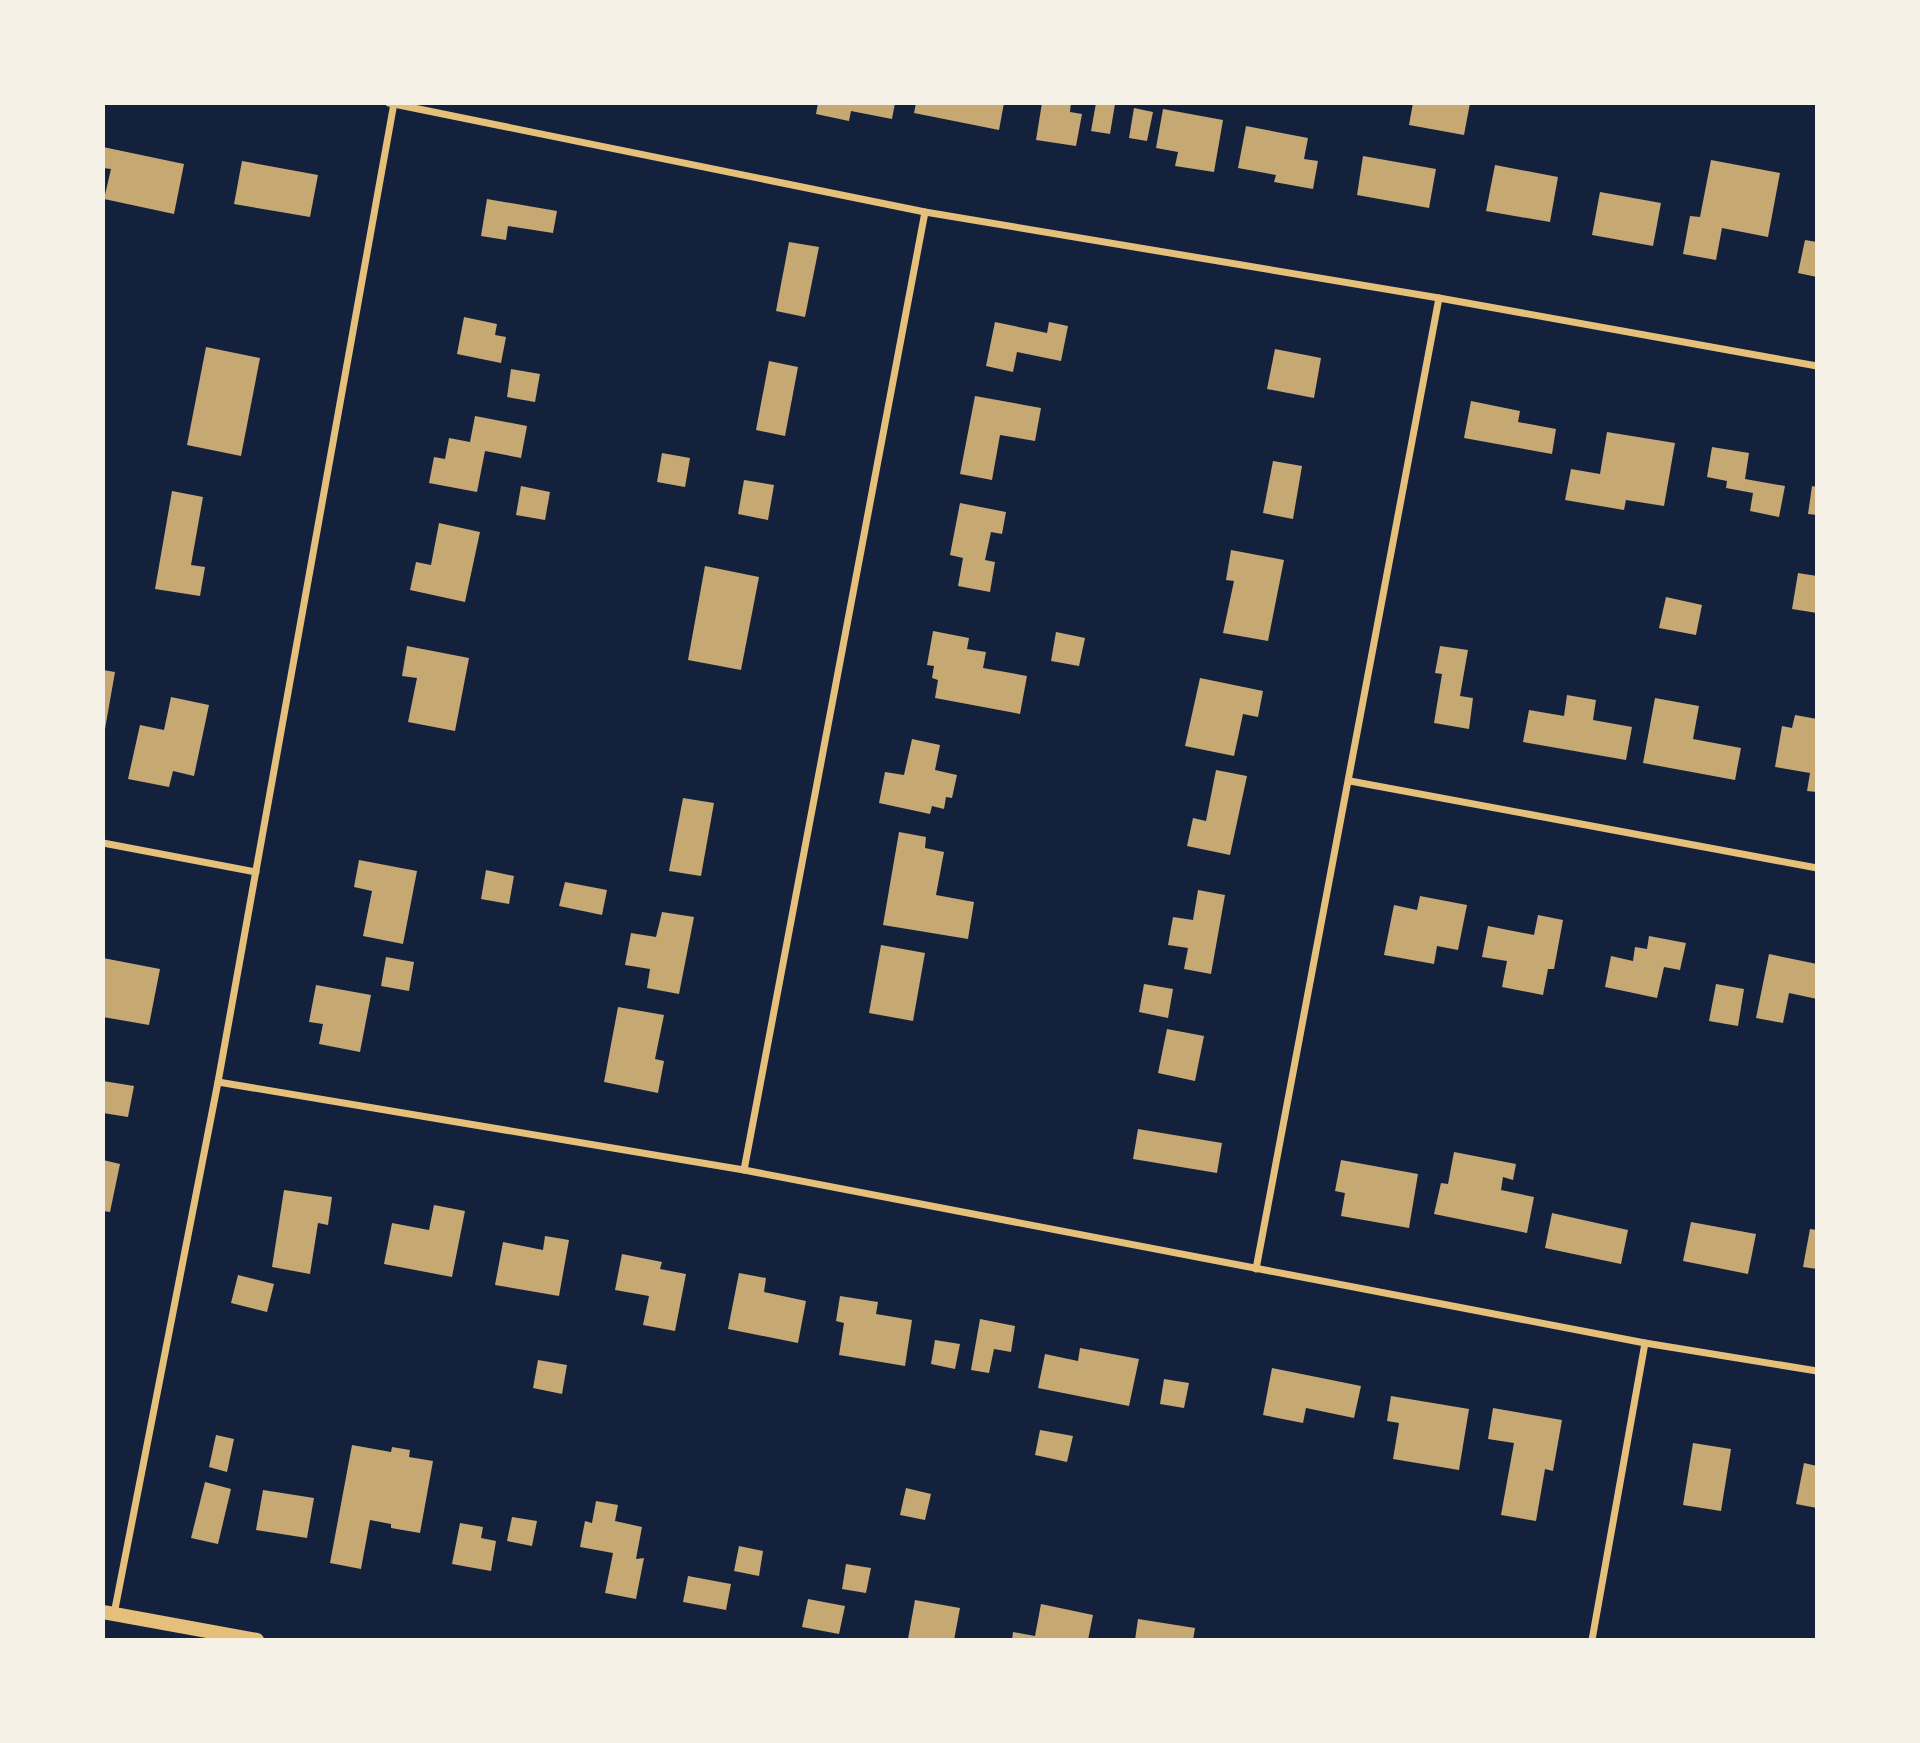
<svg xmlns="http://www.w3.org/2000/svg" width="1920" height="1743" font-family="'Noto Sans',sans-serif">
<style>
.building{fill:#c6a872}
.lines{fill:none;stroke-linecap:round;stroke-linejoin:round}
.minor{stroke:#e5c07b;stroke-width:7}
.secondary{stroke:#e5c07b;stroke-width:14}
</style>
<rect width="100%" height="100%" fill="#14213d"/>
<!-- building -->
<g class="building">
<polygon points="818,103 895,103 892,119 851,111 849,121 816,114"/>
<polygon points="916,103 1004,103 999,130 914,113"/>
<polygon points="1042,103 1071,103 1070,112 1082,114 1076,146 1036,140"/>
<polygon points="1096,103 1115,104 1110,134 1091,131"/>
<polygon points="1413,103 1470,103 1464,135 1409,125"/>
<polygon points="1134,108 1153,112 1147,141 1129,138"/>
<polygon points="1163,109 1223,120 1214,172 1175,166 1178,152 1156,148"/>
<polygon points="1246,126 1308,138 1304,159 1318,161 1313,189 1274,182 1276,175 1238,168"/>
<polygon points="103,147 184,164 174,214 104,199 111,169 103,168"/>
<polygon points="1363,156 1436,169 1429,208 1357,195"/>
<polygon points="1711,160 1780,173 1768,237 1722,228 1716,260 1683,254 1690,216 1700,217"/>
<polygon points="242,161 318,175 310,217 234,204"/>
<polygon points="1495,165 1558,177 1550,222 1486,211"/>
<polygon points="1600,192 1661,203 1653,246 1592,235"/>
<polygon points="487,199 557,211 553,233 508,226 506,240 481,236"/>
<polygon points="1805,240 1817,242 1817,277 1798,273"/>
<polygon points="789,242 819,247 805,317 776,311"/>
<polygon points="464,317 497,324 495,335 506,337 501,363 457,354"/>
<polygon points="995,322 1047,333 1049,322 1068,326 1061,361 1017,352 1013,372 986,366"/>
<polygon points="206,347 260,358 241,456 187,445"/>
<polygon points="1275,349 1321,358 1314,398 1267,389"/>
<polygon points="769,361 798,367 785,436 756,430"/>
<polygon points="511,369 540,374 535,402 507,397"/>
<polygon points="975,396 1041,408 1035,441 1000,435 992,480 960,474"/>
<polygon points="1471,401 1520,411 1518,422 1556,429 1552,454 1464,438"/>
<polygon points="475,416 527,426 521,458 485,451 477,492 429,483 434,457 445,459 449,438 470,442"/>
<polygon points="1607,432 1675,443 1664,506 1626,500 1624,510 1565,500 1571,469 1600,474"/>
<polygon points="1712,447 1749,453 1745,479 1785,486 1779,517 1750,511 1753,493 1726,488 1727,481 1707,477"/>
<polygon points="662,453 690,458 685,487 657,482"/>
<polygon points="1273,461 1302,466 1293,519 1263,513"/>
<polygon points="744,480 774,485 768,520 738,514"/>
<polygon points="521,486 550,492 545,520 516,515"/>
<polygon points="1812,486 1817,487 1817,515 1808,514"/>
<polygon points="172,491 203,497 191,565 205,567 200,596 155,589"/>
<polygon points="960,503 1006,512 1002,534 991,532 985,560 995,562 990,592 958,586 963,558 950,555"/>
<polygon points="439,523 480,532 465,602 410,590 416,562 431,565"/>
<polygon points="1231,550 1284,560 1268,641 1223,633 1234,581 1226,580"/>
<polygon points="705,566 759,577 741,670 688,660"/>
<polygon points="1798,573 1817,576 1817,613 1792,609"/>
<polygon points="1666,597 1702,605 1696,635 1659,628"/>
<polygon points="933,631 969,638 967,649 986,652 983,668 1027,676 1020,714 935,698 938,680 932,678 934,666 927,665"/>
<polygon points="1056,632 1085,638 1079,666 1051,661"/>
<polygon points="407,646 469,658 455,731 408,722 417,678 402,676"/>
<polygon points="1440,646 1468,650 1460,696 1473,698 1469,729 1434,723 1442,674 1435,673"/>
<polygon points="103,670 115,672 105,729 103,729"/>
<polygon points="1200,678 1263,691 1258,717 1243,714 1234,756 1185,746"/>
<polygon points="1567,695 1596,700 1593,720 1632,727 1626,760 1523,742 1529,710 1564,716"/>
<polygon points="171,697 209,705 194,776 173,771 169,787 128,779 140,725 164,730"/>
<polygon points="1655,698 1699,706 1693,739 1741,748 1735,780 1643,763"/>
<polygon points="1795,715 1817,719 1817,792 1807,791 1810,773 1775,767 1782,726 1792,728"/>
<polygon points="912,739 940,745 935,770 957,775 952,798 946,797 944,809 932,806 930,814 879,803 885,772 904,775"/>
<polygon points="1216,770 1247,776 1230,855 1187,846 1193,818 1206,821"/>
<polygon points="683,798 714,803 701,876 669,871"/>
<polygon points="899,832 926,837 925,848 944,852 936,895 974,902 968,939 883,925"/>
<polygon points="359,860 417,871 403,944 363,936 372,891 354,887"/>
<polygon points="486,870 514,876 509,904 481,899"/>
<polygon points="565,882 607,890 602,915 559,906"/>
<polygon points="1198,890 1225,895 1211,974 1184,969 1188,948 1168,945 1173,917 1193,920"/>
<polygon points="1420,896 1467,905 1458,950 1437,946 1434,964 1384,955 1394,905 1417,910"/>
<polygon points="662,912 694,917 679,994 647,988 650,969 625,965 631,933 656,937"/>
<polygon points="1538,915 1563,920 1554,969 1548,969 1543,995 1502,987 1507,961 1482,957 1488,926 1534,935"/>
<polygon points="1649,936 1686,943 1680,970 1664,967 1657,998 1605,987 1611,956 1633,961 1635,947 1647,949"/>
<polygon points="881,945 925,953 913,1021 869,1013"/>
<polygon points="1769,954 1817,964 1817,999 1789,993 1783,1023 1756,1018"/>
<polygon points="386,957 414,962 409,991 381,986"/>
<polygon points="103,958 160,969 149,1025 103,1017"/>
<polygon points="1144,984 1173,989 1168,1018 1139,1012"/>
<polygon points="1716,984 1744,989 1738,1026 1709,1021"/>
<polygon points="316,985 371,995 360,1052 319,1044 323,1024 309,1022"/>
<polygon points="618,1007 664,1015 655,1059 664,1061 658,1093 604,1082"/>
<polygon points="1167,1029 1204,1036 1195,1081 1158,1073"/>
<polygon points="103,1081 134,1086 128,1117 103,1113"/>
<polygon points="1138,1129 1222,1143 1217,1173 1133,1159"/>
<polygon points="1454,1152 1516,1164 1513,1180 1503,1177 1501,1190 1534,1197 1527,1233 1434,1214 1441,1183 1448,1184"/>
<polygon points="103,1160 120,1164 110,1212 103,1211"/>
<polygon points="1341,1160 1418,1174 1409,1228 1341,1216 1345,1193 1335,1191"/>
<polygon points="284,1190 332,1197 328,1225 318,1223 310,1274 272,1267"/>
<polygon points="434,1205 465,1211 452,1277 384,1264 392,1223 429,1230"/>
<polygon points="1552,1213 1628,1230 1621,1264 1545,1248"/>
<polygon points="1691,1222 1756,1234 1748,1274 1683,1261"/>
<polygon points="1810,1229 1817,1230 1817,1269 1803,1267"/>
<polygon points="545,1236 569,1240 559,1296 495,1285 503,1242 543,1250"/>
<polygon points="622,1254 662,1262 660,1269 686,1274 675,1331 643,1325 649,1296 615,1290"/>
<polygon points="739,1273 766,1278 764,1292 806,1301 798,1343 728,1329"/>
<polygon points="238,1275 274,1284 267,1312 231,1303"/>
<polygon points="840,1296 878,1302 876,1314 912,1320 905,1366 839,1355 844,1323 836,1321"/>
<polygon points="980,1319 1015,1326 1011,1352 994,1349 989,1373 971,1370"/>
<polygon points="935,1340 960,1344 955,1369 931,1364"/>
<polygon points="1080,1348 1139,1359 1129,1406 1038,1388 1045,1354 1078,1361"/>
<polygon points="538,1360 567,1365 562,1394 533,1388"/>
<polygon points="1272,1368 1361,1386 1354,1418 1306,1408 1303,1423 1263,1415"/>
<polygon points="1164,1379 1189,1383 1184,1408 1160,1404"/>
<polygon points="1391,1396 1469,1409 1459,1470 1393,1459 1399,1423 1387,1421"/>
<polygon points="1493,1408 1562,1420 1553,1471 1545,1469 1536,1521 1501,1515 1514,1443 1488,1439"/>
<polygon points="1040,1430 1073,1436 1067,1462 1035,1455"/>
<polygon points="216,1435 234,1439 227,1472 209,1467"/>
<polygon points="1693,1443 1731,1449 1721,1511 1683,1505"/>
<polygon points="352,1445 391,1452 392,1447 410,1450 409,1457 433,1461 420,1533 391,1528 391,1524 370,1520 361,1569 330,1563"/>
<polygon points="1804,1463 1817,1466 1817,1508 1796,1504"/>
<polygon points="205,1482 231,1489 218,1544 191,1538"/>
<polygon points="906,1488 931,1494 925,1520 900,1515"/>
<polygon points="263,1490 314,1498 307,1538 256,1530"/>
<polygon points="596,1501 618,1505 615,1521 642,1527 636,1559 644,1558 636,1599 605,1593 613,1553 580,1547 585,1521 592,1523"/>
<polygon points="512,1517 537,1521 532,1546 507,1541"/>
<polygon points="460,1523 483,1527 481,1538 496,1541 491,1571 452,1564"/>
<polygon points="739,1546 763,1551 759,1576 734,1571"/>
<polygon points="846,1564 871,1568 866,1593 842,1589"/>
<polygon points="688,1576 731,1584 726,1610 683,1602"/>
<polygon points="808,1599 845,1606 839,1634 802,1627"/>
<polygon points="915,1600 960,1608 954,1640 908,1639"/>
<polygon points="1041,1604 1093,1615 1088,1640 1012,1640 1013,1632 1035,1636"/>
<polygon points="1138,1619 1195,1628 1193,1640 1135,1640"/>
</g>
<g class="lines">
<!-- minor -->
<g class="minor">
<polyline points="389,103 925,212 1439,298 1817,366"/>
<polyline points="1350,781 1817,868"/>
<polyline points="103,843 256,872"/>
<polyline points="218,1082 744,1170 1645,1343 1817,1371"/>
<polyline points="744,1170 925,212"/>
<polyline points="1256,1269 1439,298"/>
<polyline points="114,1614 218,1082 394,103"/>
<polyline points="1592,1640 1645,1343"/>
</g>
<!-- secondary -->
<polyline class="secondary" points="103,1612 257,1640"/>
</g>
<!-- border -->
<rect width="1920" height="1743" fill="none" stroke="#f6f1e7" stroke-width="210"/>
</svg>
